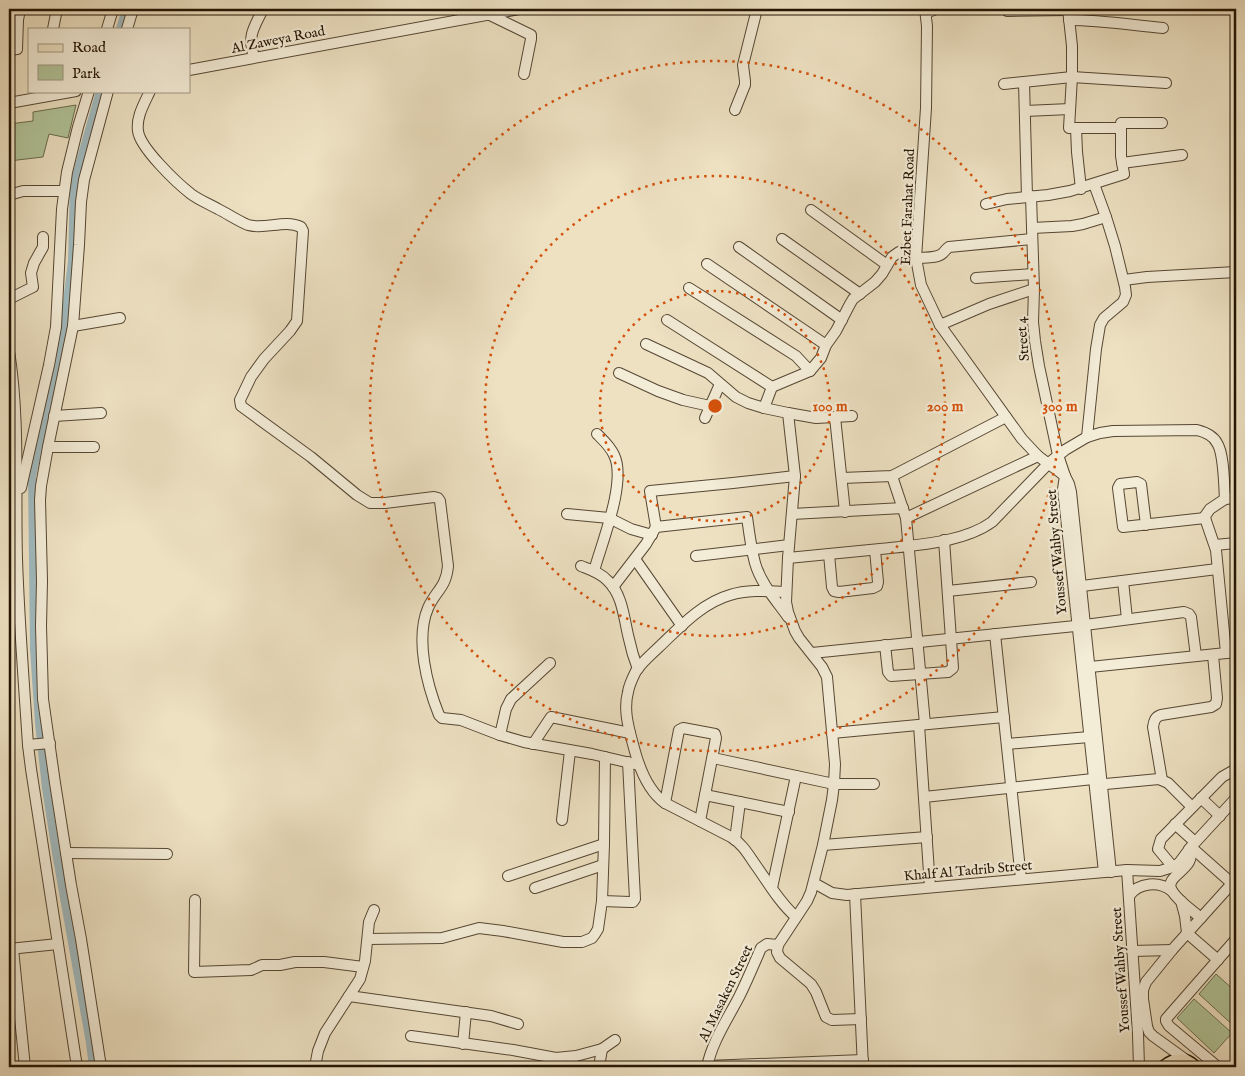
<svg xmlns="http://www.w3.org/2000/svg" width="1245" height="1076" font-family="'IM FELL English',serif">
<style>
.green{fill:#b1c499;stroke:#6a6c4e}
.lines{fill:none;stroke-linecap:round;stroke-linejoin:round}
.canal{stroke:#a0babf;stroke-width:8}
.minor-casing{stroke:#564733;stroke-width:12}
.major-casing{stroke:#241403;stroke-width:15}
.minor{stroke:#f3ecd7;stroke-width:10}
.major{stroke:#ede1c2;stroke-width:12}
.ring{fill:none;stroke:#d4520b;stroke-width:2.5;stroke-dasharray:2.5 5}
.labels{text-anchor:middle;stroke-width:4.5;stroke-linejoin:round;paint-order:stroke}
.street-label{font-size:14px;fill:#241403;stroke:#f3ecd7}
.centre{fill:#d4520b;stroke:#f3ecd7;stroke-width:2.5}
.ring-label{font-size:15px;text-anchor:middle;font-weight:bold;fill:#d4520b;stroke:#f3ecd7;stroke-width:4.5;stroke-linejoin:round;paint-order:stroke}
</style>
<rect width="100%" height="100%" fill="#ede1c2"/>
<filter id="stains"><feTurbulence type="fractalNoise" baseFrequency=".004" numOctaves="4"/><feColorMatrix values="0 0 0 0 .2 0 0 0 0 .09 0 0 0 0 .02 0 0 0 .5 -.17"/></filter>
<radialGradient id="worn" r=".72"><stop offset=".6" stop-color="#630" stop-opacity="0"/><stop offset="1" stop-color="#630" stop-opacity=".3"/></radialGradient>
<!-- green -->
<g class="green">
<polygon points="76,105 68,138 49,134 43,157 9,161 9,124 33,121 33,112"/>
<polygon points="1216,974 1236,992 1236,1028 1199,994"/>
<polygon points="1194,999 1232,1033 1214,1053 1177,1018"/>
</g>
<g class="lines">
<!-- canal -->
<g class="canal">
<polyline points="120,29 126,9"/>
<polyline points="93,1067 90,1043 56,853 46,788 39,723 34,649 32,476 61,351 72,261 74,183 100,91"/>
</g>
<!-- minor casing -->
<g class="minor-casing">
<g id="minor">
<polyline points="925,9 927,26 926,108 916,258 921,285 940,325 1022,439 1038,456 1065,476"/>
<polyline points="1068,9 1072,46 1072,77 1069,128 1076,128 1077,152 1081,189"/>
<polyline points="1007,11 1068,10"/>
<polyline points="926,13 936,9"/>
<polyline points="488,14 531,35 531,39 524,74"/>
<path d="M1069,20C1100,20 1131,25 1163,28"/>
<polyline points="53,29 57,9"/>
<polyline points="107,29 113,9"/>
<polyline points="127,29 133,9"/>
<polyline points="9,50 17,49 18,20 20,9"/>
<path d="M254,57C247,35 254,28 263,9"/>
<polyline points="189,70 519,9"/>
<polyline points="1024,82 1027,197"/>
<polyline points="1004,84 1072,77 1166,83"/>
<path d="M150,91C144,104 136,117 138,131C140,148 177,183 191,194C199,200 209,204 218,209C228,214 238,221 248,225C266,230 284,219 301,227L303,231L297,321L290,331L264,359L251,377L240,400L241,406L311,457L357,495L370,503H385L434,497L438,498L440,501L448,566C446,588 436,590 428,608C415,639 427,685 439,715L442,718L461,720L500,735L524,742L592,754L639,765"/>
<polyline points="9,103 76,91"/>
<polyline points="735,110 745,85 745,81 743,65 757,9"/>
<polyline points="1025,111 1070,109"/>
<polyline points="1076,128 1121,128"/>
<polyline points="1122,163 1182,155"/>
<polyline points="9,195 23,191 64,191"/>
<polyline points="1031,196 1034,289 1033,322 1035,341 1039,366 1058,455 1065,476 1069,484 1071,492 1111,872"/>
<polyline points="986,204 1007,199 1048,195 1070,191 1124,174 1121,156 1121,123 1162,123"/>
<polyline points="811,210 887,265"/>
<polyline points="1032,228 1072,226 1083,224 1106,217"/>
<polyline points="782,239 860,294"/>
<polyline points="739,247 842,320"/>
<path d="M916,258C924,257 937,259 943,253C945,251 946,249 949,247L1032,239"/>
<polyline points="707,264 826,345"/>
<polyline points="976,278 1033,274"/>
<polyline points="1124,280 1147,277 1236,272"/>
<polyline points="689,288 796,356 810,371"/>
<polyline points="9,299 33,287 31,273 34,263 43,247 43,237"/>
<polyline points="667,320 772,387"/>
<polyline points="940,325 989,304 1034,289"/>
<polyline points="73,326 120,318"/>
<polyline points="646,344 708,373 736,397 748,403 764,408"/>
<path d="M9,351C20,420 15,490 17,559C19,621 24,683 28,745L31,769L77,1067"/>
<polyline points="619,373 658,391 683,400 710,406"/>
<polyline points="788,413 816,418 852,416"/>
<polyline points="54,416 101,413"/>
<polyline points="835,417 845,512"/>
<polyline points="705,418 720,384"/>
<polyline points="1087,437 1096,349 1100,325 1104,318 1123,302 1126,295 1125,287 1115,246 1106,217 1094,184"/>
<polyline points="48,447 94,447"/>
<polyline points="892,476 906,518 925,724"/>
<polyline points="1065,476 1063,489 1104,872"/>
<polyline points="842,478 892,476 1006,417"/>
<polyline points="21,488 49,365 56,327 62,209 67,172 78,127 89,91"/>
<polyline points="567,514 609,518 631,529 652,535"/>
<polyline points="792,514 903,508"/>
<polyline points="906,518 1038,456"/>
<polyline points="1146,525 1141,484 1137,482 1120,484 1118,488 1123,527 1205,518"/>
<polyline points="656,527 650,491 733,483 795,476"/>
<polyline points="1215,545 1236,543"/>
<polyline points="829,554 832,587 834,591 839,592 873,588 877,586 878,582 875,550"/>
<polyline points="696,556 789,545"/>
<path d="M788,558C819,555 850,552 880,549C915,545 963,543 992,522L1049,463L1065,450L1087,437L1100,433L1113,431L1197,430C1205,432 1213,435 1217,443C1224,453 1224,485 1225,499"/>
<polyline points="635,559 682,626"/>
<path d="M581,566C591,570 601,573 608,581C623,595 624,620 629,639C631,649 634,659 638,669"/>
<path d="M594,571C602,542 627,481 614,455C610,446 603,440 597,434"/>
<polyline points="1123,581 1127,619"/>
<polyline points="1082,586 1217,569"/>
<path d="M613,587L646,544L656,527L747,517C749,532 751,548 755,563C761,584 776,600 788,617"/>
<polyline points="948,591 1031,582"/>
<path d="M786,592C768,591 748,589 730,595C702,603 680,627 660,646C652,654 643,661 636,671C633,677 629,685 628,692C623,711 629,729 634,748C639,767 648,791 665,803L731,837C743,844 749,856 757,867C769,884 780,903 796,917"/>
<polyline points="995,634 1021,879"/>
<polyline points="885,645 888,672 891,676 948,672 953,668 944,540"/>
<polyline points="812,653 1085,625 1184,612 1189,614 1191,617 1196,656"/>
<polyline points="1226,653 1216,550 1206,521 1205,516 1210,509 1225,499 1236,498"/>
<polyline points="1090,667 1236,652"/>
<polyline points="919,725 930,887"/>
<polyline points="832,733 1004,717"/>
<polyline points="500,735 506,709 511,699 550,663"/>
<polyline points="533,744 551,717 630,733"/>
<polyline points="1007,744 1089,737"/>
<polyline points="28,745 50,743"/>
<polyline points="713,758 834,784 874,784"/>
<path d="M1162,780L1153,727C1154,721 1155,717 1161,715L1211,707L1216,704L1217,698L1213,655"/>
<polyline points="1095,785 1159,779 1168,783 1192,807"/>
<polyline points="705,795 789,812"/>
<polyline points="924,797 1093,779"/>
<polyline points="1201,798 1220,816"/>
<polyline points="665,803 679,730 683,728 715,734 716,738 700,821"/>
<polyline points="562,820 570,751"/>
<polyline points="1175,824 1195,842"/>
<polyline points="735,840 740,802"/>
<polyline points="823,845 927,837"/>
<polyline points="1191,847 1236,887"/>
<path d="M1189,849C1199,869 1162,875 1172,891C1179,902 1192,910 1201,918"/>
<polyline points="66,853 167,854"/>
<polyline points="1173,867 1158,849 1161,839 1222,777 1236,769"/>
<polyline points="1127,870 1138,1034 1139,1067"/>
<polyline points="508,876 604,844"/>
<polyline points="814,883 832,893 847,895 1127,870 1160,871 1173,867 1179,863 1191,847 1236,798"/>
<polyline points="535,888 603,865"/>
<polyline points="772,888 796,776"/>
<polyline points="855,894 863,1067"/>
<path d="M1129,896C1139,882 1159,881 1172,891"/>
<polyline points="195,900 194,972 251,970 262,965 280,965 295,962 324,962 363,967"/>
<polyline points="602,901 630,902 633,902 635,899 628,762"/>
<polyline points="1181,901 1185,916 1187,933 1218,960"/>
<polyline points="368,939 442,938 479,928 503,931 563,942 582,942 592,938 595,934 598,929 602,901 604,844 605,757"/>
<polyline points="9,949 58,944"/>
<polyline points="13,949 25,1067"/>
<polyline points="1132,951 1172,950"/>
<polyline points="349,996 491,1016 518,1024"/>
<polyline points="861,1019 832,1020 826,1017 816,992 811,984 780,958 777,952 778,945 807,901 811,892 823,845 832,800 834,784 835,764 827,677 822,667 799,638 795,631 788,612 786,602 788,558 795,476 788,413 764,408 772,387 810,371 821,358 826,345 836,331 850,304 853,299 875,282 882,274 892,257 899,252 906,249 916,250"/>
<polyline points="411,1036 513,1050 556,1058 576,1056 602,1049 615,1040"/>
<polyline points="463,1044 466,1012"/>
<polyline points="1189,1062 1153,1036 1149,1032 1147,1026 1143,999 1143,990 1146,982 1172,950 1236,879"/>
<polyline points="707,1066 863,1060"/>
<polyline points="101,1067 81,939 71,885 55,783 43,699 41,626 42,581 40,500 41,486 48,447 73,326 79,245 81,202 84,180 108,91"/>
<polyline points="315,1067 318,1051 325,1033 360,979 365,961 369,922 374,910"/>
<polyline points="599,1067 602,1049"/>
<path d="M707,1067C712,1042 727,1020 739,997C747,981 754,964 761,948L767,944L778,945"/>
<polyline points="1218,1067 1169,1026 1166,1021 1166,1019 1236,939"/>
</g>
</g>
<!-- major casing -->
<g class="major-casing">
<path id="major" d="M1164,1067C1175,1058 1185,1058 1195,1067"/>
</g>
<!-- minor -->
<use href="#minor" class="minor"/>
<!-- major -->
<use href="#major" class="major"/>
</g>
<!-- distance rings -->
<g class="ring">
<circle cx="715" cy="406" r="115"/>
<circle cx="715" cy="406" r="230"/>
<circle cx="715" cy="406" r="345"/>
</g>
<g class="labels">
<!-- street labels -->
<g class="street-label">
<text transform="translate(278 39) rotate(-11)" y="5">Al Zaweya Road</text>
<text transform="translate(907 207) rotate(-88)" y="5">Ezbet Farahat Road</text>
<text transform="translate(1022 339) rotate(-95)" y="5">Street 4</text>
<text transform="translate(1056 552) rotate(-95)" y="5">Youssef Wahby Street</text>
<text transform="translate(968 870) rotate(-5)" y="5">Khalf Al Tadrib Street</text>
<text transform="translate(1120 970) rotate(-94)" y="5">Youssef Wahby Street</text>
<text transform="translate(725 993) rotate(-64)" y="5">Al Masaken Street</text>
</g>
</g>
<circle cx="715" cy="406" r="8" class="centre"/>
<g class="ring-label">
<text x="830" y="411">100 m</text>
<text x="945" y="411">200 m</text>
<text x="1060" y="411">300 m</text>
</g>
<!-- margin -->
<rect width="1245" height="1076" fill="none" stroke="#ede1c2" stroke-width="30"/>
<rect x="10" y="10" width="1225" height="1056" fill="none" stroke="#241403" stroke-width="2.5"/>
<rect x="15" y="15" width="1215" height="1046" fill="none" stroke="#241403"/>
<!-- legend -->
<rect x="28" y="28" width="162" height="65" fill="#f3ecd7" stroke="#a09682"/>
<rect x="38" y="44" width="25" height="8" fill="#ede1c2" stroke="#a09682"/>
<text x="72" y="52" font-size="15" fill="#241403">Road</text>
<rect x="38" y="65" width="25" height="15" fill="#b1c499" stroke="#a09682"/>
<text x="72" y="78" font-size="15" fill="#241403">Park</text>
<rect width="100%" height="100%" filter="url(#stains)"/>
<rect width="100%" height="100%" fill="url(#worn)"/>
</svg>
